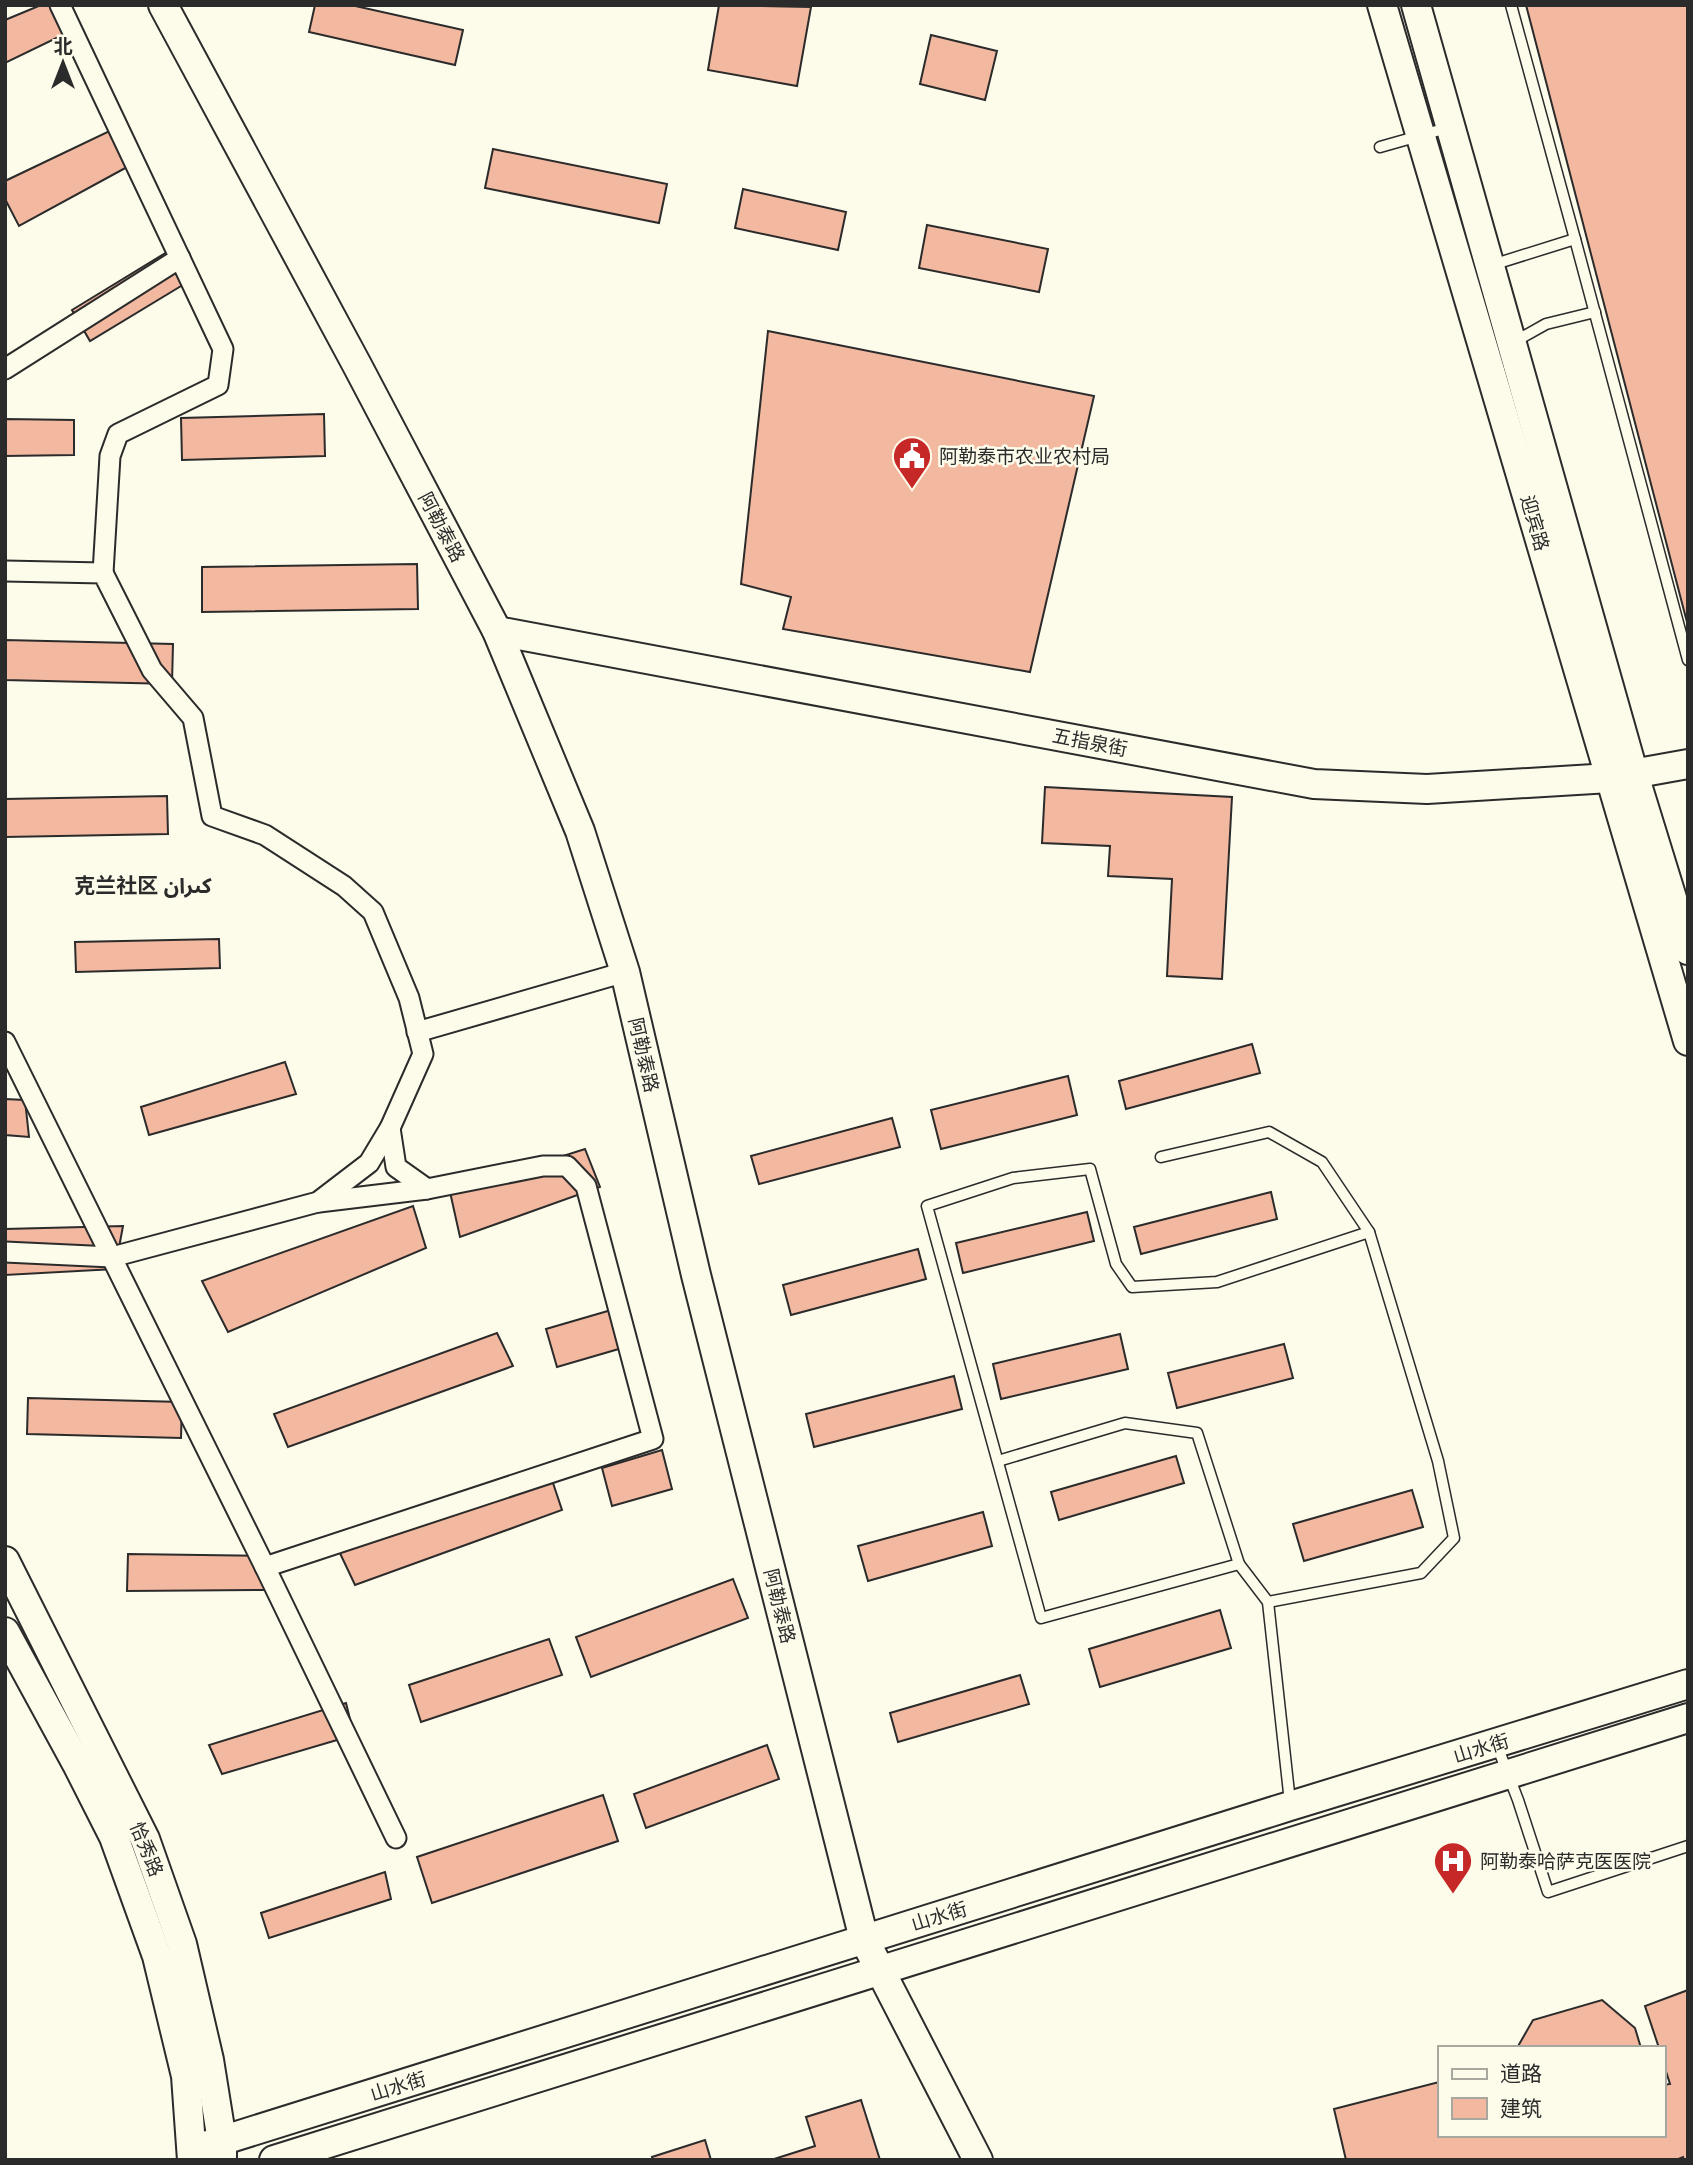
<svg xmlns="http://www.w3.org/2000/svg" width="1693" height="2165" font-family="'Varela Round','Noto Sans Arabic','Noto Sans SC',sans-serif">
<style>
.building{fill:#f2b8a0;stroke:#2b2b2b;stroke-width:2}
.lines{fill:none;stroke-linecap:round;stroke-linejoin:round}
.lane-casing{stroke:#2b2b2b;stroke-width:13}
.street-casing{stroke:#2b2b2b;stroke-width:23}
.secondary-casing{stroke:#2b2b2b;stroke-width:32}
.lane{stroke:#fdfbea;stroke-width:10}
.street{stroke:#fdfbea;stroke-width:19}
.secondary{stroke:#fdfbea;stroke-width:28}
.labels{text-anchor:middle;stroke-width:5;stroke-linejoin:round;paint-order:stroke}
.poi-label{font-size:19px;fill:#2b2b2b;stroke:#fdfbea;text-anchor:start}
.street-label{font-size:19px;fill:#2b2b2b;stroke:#fdfbea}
.neighbourhood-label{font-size:21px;font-weight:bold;fill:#2b2b2b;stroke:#fdfbea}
</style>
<rect width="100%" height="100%" fill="#fdfbea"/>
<!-- building -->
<g class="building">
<polygon points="41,5 60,5 73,30 5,63 5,20"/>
<polygon points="315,5 351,5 463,30 455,65 309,32"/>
<polygon points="719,5 811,7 797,86 708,70"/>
<polygon points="1526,5 1688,5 1688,626"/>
<polygon points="931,35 997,51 985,100 920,84"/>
<polygon points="120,126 140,160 19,226 5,199 5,181"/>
<polygon points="493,149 667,184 659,223 485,188"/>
<polygon points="743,189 846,212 838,250 735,228"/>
<polygon points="927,225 1048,249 1039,292 919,268"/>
<polygon points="172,249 191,280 90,341 72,310"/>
<polygon points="768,331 1094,396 1030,672 783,629 791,597 741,584"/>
<polygon points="324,414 325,456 182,460 181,418"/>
<polygon points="5,419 74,420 74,455 5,456"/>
<polygon points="417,564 418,609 202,612 202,567"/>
<polygon points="5,640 173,644 172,684 5,680"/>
<polygon points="1045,787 1232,797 1222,979 1167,976 1172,879 1108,876 1110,846 1042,843"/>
<polygon points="167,796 168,834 5,837 5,799"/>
<polygon points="219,939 220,968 76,972 75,942"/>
<polygon points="1252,1044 1260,1073 1126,1109 1119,1081"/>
<polygon points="285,1062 296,1094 149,1135 141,1107"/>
<polygon points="1068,1076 1077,1115 941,1149 931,1110"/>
<polygon points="5,1099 25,1100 29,1137 5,1135"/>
<polygon points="892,1118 900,1147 759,1184 751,1156"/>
<polygon points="585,1149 600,1187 460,1237 450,1192"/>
<polygon points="1271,1192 1277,1219 1141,1254 1134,1227"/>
<polygon points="413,1206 426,1248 228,1332 202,1281"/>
<polygon points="1087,1212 1094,1241 963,1273 956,1243"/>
<polygon points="123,1226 115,1269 5,1275 5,1229"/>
<polygon points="918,1249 926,1279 791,1315 783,1285"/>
<polygon points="618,1308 629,1346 557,1367 546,1329"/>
<polygon points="497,1333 513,1366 288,1447 274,1414"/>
<polygon points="1120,1334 1128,1369 1001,1399 993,1364"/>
<polygon points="1284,1344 1293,1378 1177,1408 1168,1373"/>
<polygon points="954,1376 962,1409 814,1447 806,1414"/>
<polygon points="28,1398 182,1402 181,1438 27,1434"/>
<polygon points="662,1450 672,1489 612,1506 602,1468"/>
<polygon points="1176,1456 1184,1483 1059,1520 1051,1492"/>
<polygon points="552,1480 562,1510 355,1585 338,1549"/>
<polygon points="1412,1490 1423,1527 1304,1561 1293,1524"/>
<polygon points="983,1512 992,1546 868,1581 858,1546"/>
<polygon points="128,1554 271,1556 272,1590 127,1591"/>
<polygon points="733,1579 748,1618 591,1677 576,1637"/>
<polygon points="1220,1610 1231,1648 1100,1687 1089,1649"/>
<polygon points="549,1639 562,1675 421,1722 409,1685"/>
<polygon points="1020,1675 1029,1704 898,1742 890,1713"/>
<polygon points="346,1703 354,1735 222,1774 209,1745"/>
<polygon points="767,1745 779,1779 646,1828 634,1794"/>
<polygon points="603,1795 618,1841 432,1903 417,1857"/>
<polygon points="385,1872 391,1899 269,1938 261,1913"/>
<polygon points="1688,1990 1688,2160 1684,2160 1683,2157 1676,2160 1346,2160 1334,2109 1439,2082 1439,2135 1663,2135 1663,2085 1670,2084 1663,2062 1663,2048 1659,2048 1645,2006"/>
<polygon points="1602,2000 1635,2028 1641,2048 1517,2048 1533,2020"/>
<polygon points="861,2100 880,2160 771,2160 815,2146 806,2117"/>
<polygon points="705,2140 711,2160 653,2160 652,2157"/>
</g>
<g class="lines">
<!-- lane casing -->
<g class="lane-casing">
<g id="lane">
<polyline points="1380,147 1447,128"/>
<polyline points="1575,239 1688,660"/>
<polyline points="1492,265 1575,239 1511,5"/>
<polyline points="1514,342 1546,324 1595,312"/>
<polyline points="1161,1157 1269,1132 1322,1162 1369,1232 1438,1461 1454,1538 1421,1573 1268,1602"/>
<polyline points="998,1461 1125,1423 1197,1433 1239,1564"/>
<polyline points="1496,1743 1518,1800 1548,1892 1688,1846"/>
<polyline points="1290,1802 1268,1602 1239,1564 1041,1618 927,1206 1013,1178 1090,1169 1116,1264 1132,1287 1217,1282 1369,1232"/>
</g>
</g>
<!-- street casing -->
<g class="street-casing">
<g id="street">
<polyline points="60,5 223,349 218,385 118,434 110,456 103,573"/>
<polyline points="5,369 180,258"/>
<polyline points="5,571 103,573 152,670 193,718 212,816 265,835 344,886 373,912 409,998 423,1054 390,1128 369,1163 318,1202 112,1257 5,1252"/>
<polyline points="417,1032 625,972"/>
<polyline points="5,1042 265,1567 396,1838"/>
<polyline points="390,1128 396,1167 427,1189"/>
<polyline points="265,1567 653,1439 586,1186 567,1166 543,1166 427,1189 319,1202"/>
</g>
</g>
<!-- secondary casing -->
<g class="secondary-casing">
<g id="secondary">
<polyline points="163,5 357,365 497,631 580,831 625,972 696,1275 864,1939 978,2160"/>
<polyline points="1382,5 1688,1041"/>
<polyline points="1416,5 1634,775 1688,950"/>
<polyline points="497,631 1314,784 1427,789 1610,778 1688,764"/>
<polyline points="5,1561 145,1839 182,1944 209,2060 222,2141 222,2160"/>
<polyline points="5,1632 77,1764 114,1837 157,1956 186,2076 192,2160"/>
<polyline points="192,2150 1290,1806 1688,1684"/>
<polyline points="274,2160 1688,1718"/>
</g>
</g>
<!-- lane -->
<use href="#lane" class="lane"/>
<!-- street -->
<use href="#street" class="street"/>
<!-- secondary -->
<use href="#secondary" class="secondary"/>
</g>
<!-- icons -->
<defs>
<g id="civic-pin" transform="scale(2.0125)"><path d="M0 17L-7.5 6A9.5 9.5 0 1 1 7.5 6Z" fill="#c62828" stroke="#fdfbea"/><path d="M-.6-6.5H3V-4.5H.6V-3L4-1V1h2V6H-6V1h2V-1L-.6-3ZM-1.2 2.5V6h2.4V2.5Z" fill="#fff"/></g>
<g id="hospital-pin" transform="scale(2.0125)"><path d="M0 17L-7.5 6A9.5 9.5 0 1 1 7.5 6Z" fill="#c62828" stroke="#fdfbea"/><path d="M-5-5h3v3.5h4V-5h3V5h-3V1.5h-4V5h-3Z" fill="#fff"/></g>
</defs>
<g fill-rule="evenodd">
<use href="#civic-pin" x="912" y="456"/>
<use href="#hospital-pin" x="1453" y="1861"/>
</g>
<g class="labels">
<!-- poi labels -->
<g class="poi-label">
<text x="939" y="463">阿勒泰市农业农村局</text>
<text x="1480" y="1868">阿勒泰哈萨克医医院</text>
</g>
<!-- street labels -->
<g class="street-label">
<text transform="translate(1535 523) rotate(74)" y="7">迎宾路</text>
<text transform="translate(442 527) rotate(62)" y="7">阿勒泰路</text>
<text transform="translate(1090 742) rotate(11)" y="7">五指泉街</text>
<text transform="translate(644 1055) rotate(77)" y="7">阿勒泰路</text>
<text transform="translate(780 1606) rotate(76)" y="7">阿勒泰路</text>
<text transform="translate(1481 1748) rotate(-17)" y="7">山水街</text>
<text transform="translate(147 1849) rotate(68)" y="7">恰秀路</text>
<text transform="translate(939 1916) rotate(-17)" y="7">山水街</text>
<text transform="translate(398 2086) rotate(-17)" y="7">山水街</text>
</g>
<!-- neighbourhood labels -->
<g class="neighbourhood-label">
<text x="143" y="893">克兰社区 كىران</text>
</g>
</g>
<!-- border -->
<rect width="1693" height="2165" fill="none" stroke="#2b2b2b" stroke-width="14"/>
<!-- legend -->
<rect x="1438" y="2046" width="228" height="91" fill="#fdfbea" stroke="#a9a89e" stroke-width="2"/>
<rect x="1452" y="2069" width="35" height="10" fill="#fdfbea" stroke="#a9a89e" stroke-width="2"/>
<text x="1500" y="2081" font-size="21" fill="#2b2b2b">道路</text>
<rect x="1452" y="2098" width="35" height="21" fill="#f2b8a0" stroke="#a9a89e" stroke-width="2"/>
<text x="1500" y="2116" font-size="21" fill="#2b2b2b">建筑</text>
<!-- north arrow -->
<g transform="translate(63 63)" stroke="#fdfbea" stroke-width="5" paint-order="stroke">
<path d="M0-5L12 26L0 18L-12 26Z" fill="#2b2b2b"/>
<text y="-10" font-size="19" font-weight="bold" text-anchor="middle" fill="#2b2b2b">北</text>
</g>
</svg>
